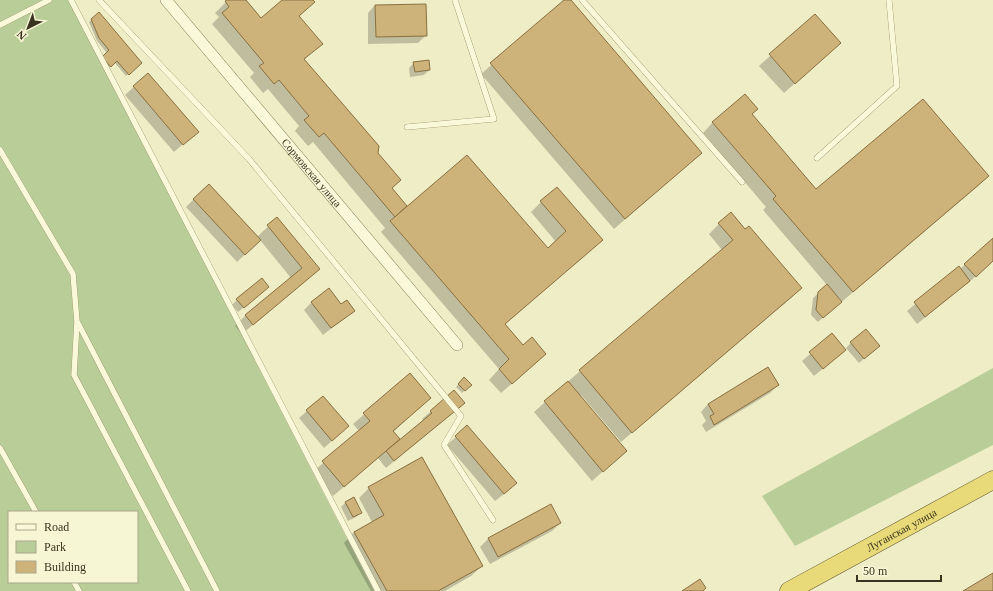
<svg xmlns="http://www.w3.org/2000/svg" width="993" height="591" font-family="'Times New Roman',serif">
<style>
.green{fill:#b9cd98;fill-rule:evenodd}
.shadow{fill:#0003}
.building{fill:#cdb27a;stroke:#897040}
.lines{fill:none;stroke-linecap:round;stroke-linejoin:round}
.service-casing{stroke:#8a805b;stroke-width:6}
.minor-casing{stroke:#8a805b;stroke-width:12}
.trunk-casing{stroke:#574c2f;stroke-width:19}
.service{stroke:#f9f8d8;stroke-width:5.5}
.minor{stroke:#f9f8d8;stroke-width:11}
.trunk{stroke:#e8da78;stroke-width:18}
.labels{text-anchor:middle;stroke-width:3;stroke-linejoin:round;paint-order:stroke}
.street-label{font-size:11px;fill:#3a331f;stroke:#f6f5d4}
</style>
<rect width="100%" height="100%" fill="#efedc5"/>
<!-- green -->
<g class="green">
<path d="M0,0H69L374,591H0ZM9,512H137V582H9Z"/>
<polygon points="993,368 993,445 795,546 762,496"/>
</g>
<!-- shadow -->
<g class="shadow">
<polygon points="228,0 245,0 261,19 284,0 312,0 314,2 298,17 321,43 304,60 377,154 391,188 407,208 547,249 556,242 531,212 541,202 591,250 504,325 535,364 501,393 489,380 499,369 381,232 385,228 313,142 308,146 295,131 299,126 268,89 263,93 250,77 254,73 212,24 219,17 215,13"/>
<polygon points="566,0 569,0 701,153 614,229 481,74"/>
<polygon points="375,5 426,35 418,43 368,44 368,13"/>
<polygon points="99,14 141,63 126,76 115,63 108,68 100,60 107,53 97,41 89,22"/>
<polygon points="815,15 829,53 784,93 759,66"/>
<polygon points="414,63 429,70 424,75 410,77 409,68"/>
<polygon points="148,74 189,139 174,152 125,95"/>
<polygon points="751,114 816,190 988,176 977,187 818,322 811,315 813,298 827,285 763,210 766,207 703,133 713,122"/>
<polygon points="194,199 257,237 276,219 318,269 308,279 242,334 235,326 245,316 291,278 260,240 237,262 186,207"/>
<polygon points="719,224 745,231 801,288 791,298 621,442 581,395 580,396 626,451 592,481 534,412 580,371 722,250 709,234"/>
<polygon points="993,239 993,261 967,284 967,283 917,324 907,311 958,268 960,269"/>
<polygon points="263,292 238,312 232,305 237,300"/>
<polygon points="312,302 353,310 345,318 323,335 304,310"/>
<polygon points="832,335 837,357 814,376 802,361"/>
<polygon points="851,343 879,346 859,363 846,348"/>
<polygon points="410,375 430,398 393,432 400,440 424,421 422,419 430,412 454,392 464,403 386,468 378,458 333,496 313,472 359,431 353,424"/>
<polygon points="464,378 471,385 462,393 456,387"/>
<polygon points="778,385 770,393 706,432 702,425 706,421 701,412 708,404"/>
<polygon points="307,411 348,426 324,448 299,418"/>
<polygon points="467,427 508,491 495,501 447,445"/>
<polygon points="369,488 482,566 471,576 445,591 371,591 344,543 354,532 372,522 359,498"/>
<polygon points="346,502 361,512 356,517 348,521 341,507"/>
<polygon points="550,505 560,523 552,531 490,564 480,547 488,539"/>
</g>
<!-- building -->
<g class="building">
<polygon points="227,0 246,0 261,18 282,0 313,0 315,2 299,16 323,44 304,59 379,146 378,153 401,180 392,188 407,206 395,217 324,133 319,137 304,120 309,116 279,80 274,84 259,66 264,63 222,13 229,7 225,1"/>
<polygon points="564,0 571,0 702,153 625,219 490,63"/>
<polygon points="426,4 427,36 376,37 375,5"/>
<polygon points="99,12 142,63 129,75 117,61 111,67 102,57 109,50 99,38 91,19"/>
<polygon points="815,14 841,43 795,84 769,54"/>
<polygon points="429,60 430,70 415,72 413,62"/>
<polygon points="148,73 199,132 183,145 133,86"/>
<polygon points="745,94 758,109 752,114 816,189 923,99 989,176 853,292 773,199 776,196 712,122"/>
<polygon points="467,155 548,248 566,231 540,201 557,187 603,240 505,324 523,345 532,337 546,354 512,384 499,369 509,359 390,221"/>
<polygon points="209,184 261,240 245,255 193,199"/>
<polygon points="731,212 745,229 749,226 802,288 632,433 579,370 733,240 718,223"/>
<polygon points="277,217 320,269 253,325 245,315 302,268 267,225"/>
<polygon points="993,238 993,261 976,277 964,264"/>
<polygon points="959,266 970,281 925,317 914,302"/>
<polygon points="262,278 269,287 244,308 236,299"/>
<polygon points="827,284 842,302 823,318 816,310 818,292"/>
<polygon points="329,288 341,304 347,300 355,311 331,328 311,302"/>
<polygon points="866,329 880,346 864,359 850,342"/>
<polygon points="832,333 846,350 823,369 809,352"/>
<polygon points="768,367 779,385 714,425 710,416 714,414 708,404"/>
<polygon points="410,373 431,398 393,431 400,439 344,487 322,461 370,421 363,413"/>
<polygon points="464,377 472,385 465,391 458,384"/>
<polygon points="568,381 627,451 603,472 544,401"/>
<polygon points="454,390 465,403 394,461 386,451 432,413 430,411"/>
<polygon points="323,396 349,426 332,441 306,410"/>
<polygon points="467,425 517,483 504,494 455,436"/>
<polygon points="422,457 483,566 438,591 387,591 354,532 384,515 368,487"/>
<polygon points="354,497 362,513 353,517 345,502"/>
<polygon points="551,504 561,523 498,557 488,538"/>
<polygon points="993,573 993,591 963,591"/>
<polygon points="700,579 706,588 703,591 682,591"/>
</g>
<g class="lines">
<!-- service casing -->
<g class="service-casing">
<g id="service">
<polyline points="71,0 378,591"/>
<polyline points="99,0 249,159 461,416 444,445 493,520"/>
<polyline points="582,0 742,182"/>
<polyline points="0,25 49,0"/>
<polyline points="407,127 494,119 455,0"/>
<polyline points="0,150 73,274 77,322 74,375 188,591"/>
<polyline points="817,158 897,86 889,0"/>
<polyline points="78,323 217,591"/>
<polyline points="0,448 36,512"/>
<polyline points="74,582 79,591"/>
</g>
</g>
<!-- minor casing -->
<g class="minor-casing">
<g id="minor">
<path id="s1" d="M166,0L457,345"/>
</g>
</g>
<!-- trunk casing -->
<g class="trunk-casing">
<g id="trunk">
<path id="s2" d="M789,591L993,480"/>
</g>
</g>
<!-- service -->
<use href="#service" class="service"/>
<!-- minor -->
<use href="#minor" class="minor"/>
<!-- trunk -->
<use href="#trunk" class="trunk"/>
</g>
<g class="labels">
<!-- street labels -->
<g class="street-label">
<text dy="4" stroke="none"><textPath href="#s1" startOffset="226">Сормовская улица</textPath></text>
<text dy="4" stroke="none"><textPath href="#s2" startOffset="128">Луганская улица</textPath></text>
</g>
</g>
<!-- legend -->
<rect x="8" y="511" width="130" height="72" fill="#f6f5d4" stroke="#aba78c"/>
<rect x="16" y="524" width="20" height="6" fill="#f9f8d8" stroke="#aba78c"/>
<text x="44" y="531" font-size="12" fill="#3a331f">Road</text>
<rect x="16" y="541" width="20" height="12" fill="#b9cd98" stroke="#aba78c"/>
<text x="44" y="551" font-size="12" fill="#3a331f">Park</text>
<rect x="16" y="561" width="20" height="12" fill="#cdb27a" stroke="#aba78c"/>
<text x="44" y="571" font-size="12" fill="#3a331f">Building</text>
<!-- north arrow -->
<g transform="translate(28 28) rotate(222)" stroke="#f6f5d4" stroke-width="3" paint-order="stroke">
<path d="M0-3L7 15L0 10L-7 15Z" fill="#3a331f"/>
<text y="-6" font-size="11" font-weight="bold" text-anchor="middle" fill="#3a331f">N</text>
</g>
<!-- scale -->
<path d="M857 575v6h84v-6" fill="none" stroke="#3a331f" stroke-width="2"/>
<text x="863" y="575" font-size="12" fill="#3a331f" stroke="#f6f5d4" stroke-width="3" paint-order="stroke">50 m</text>
</svg>
